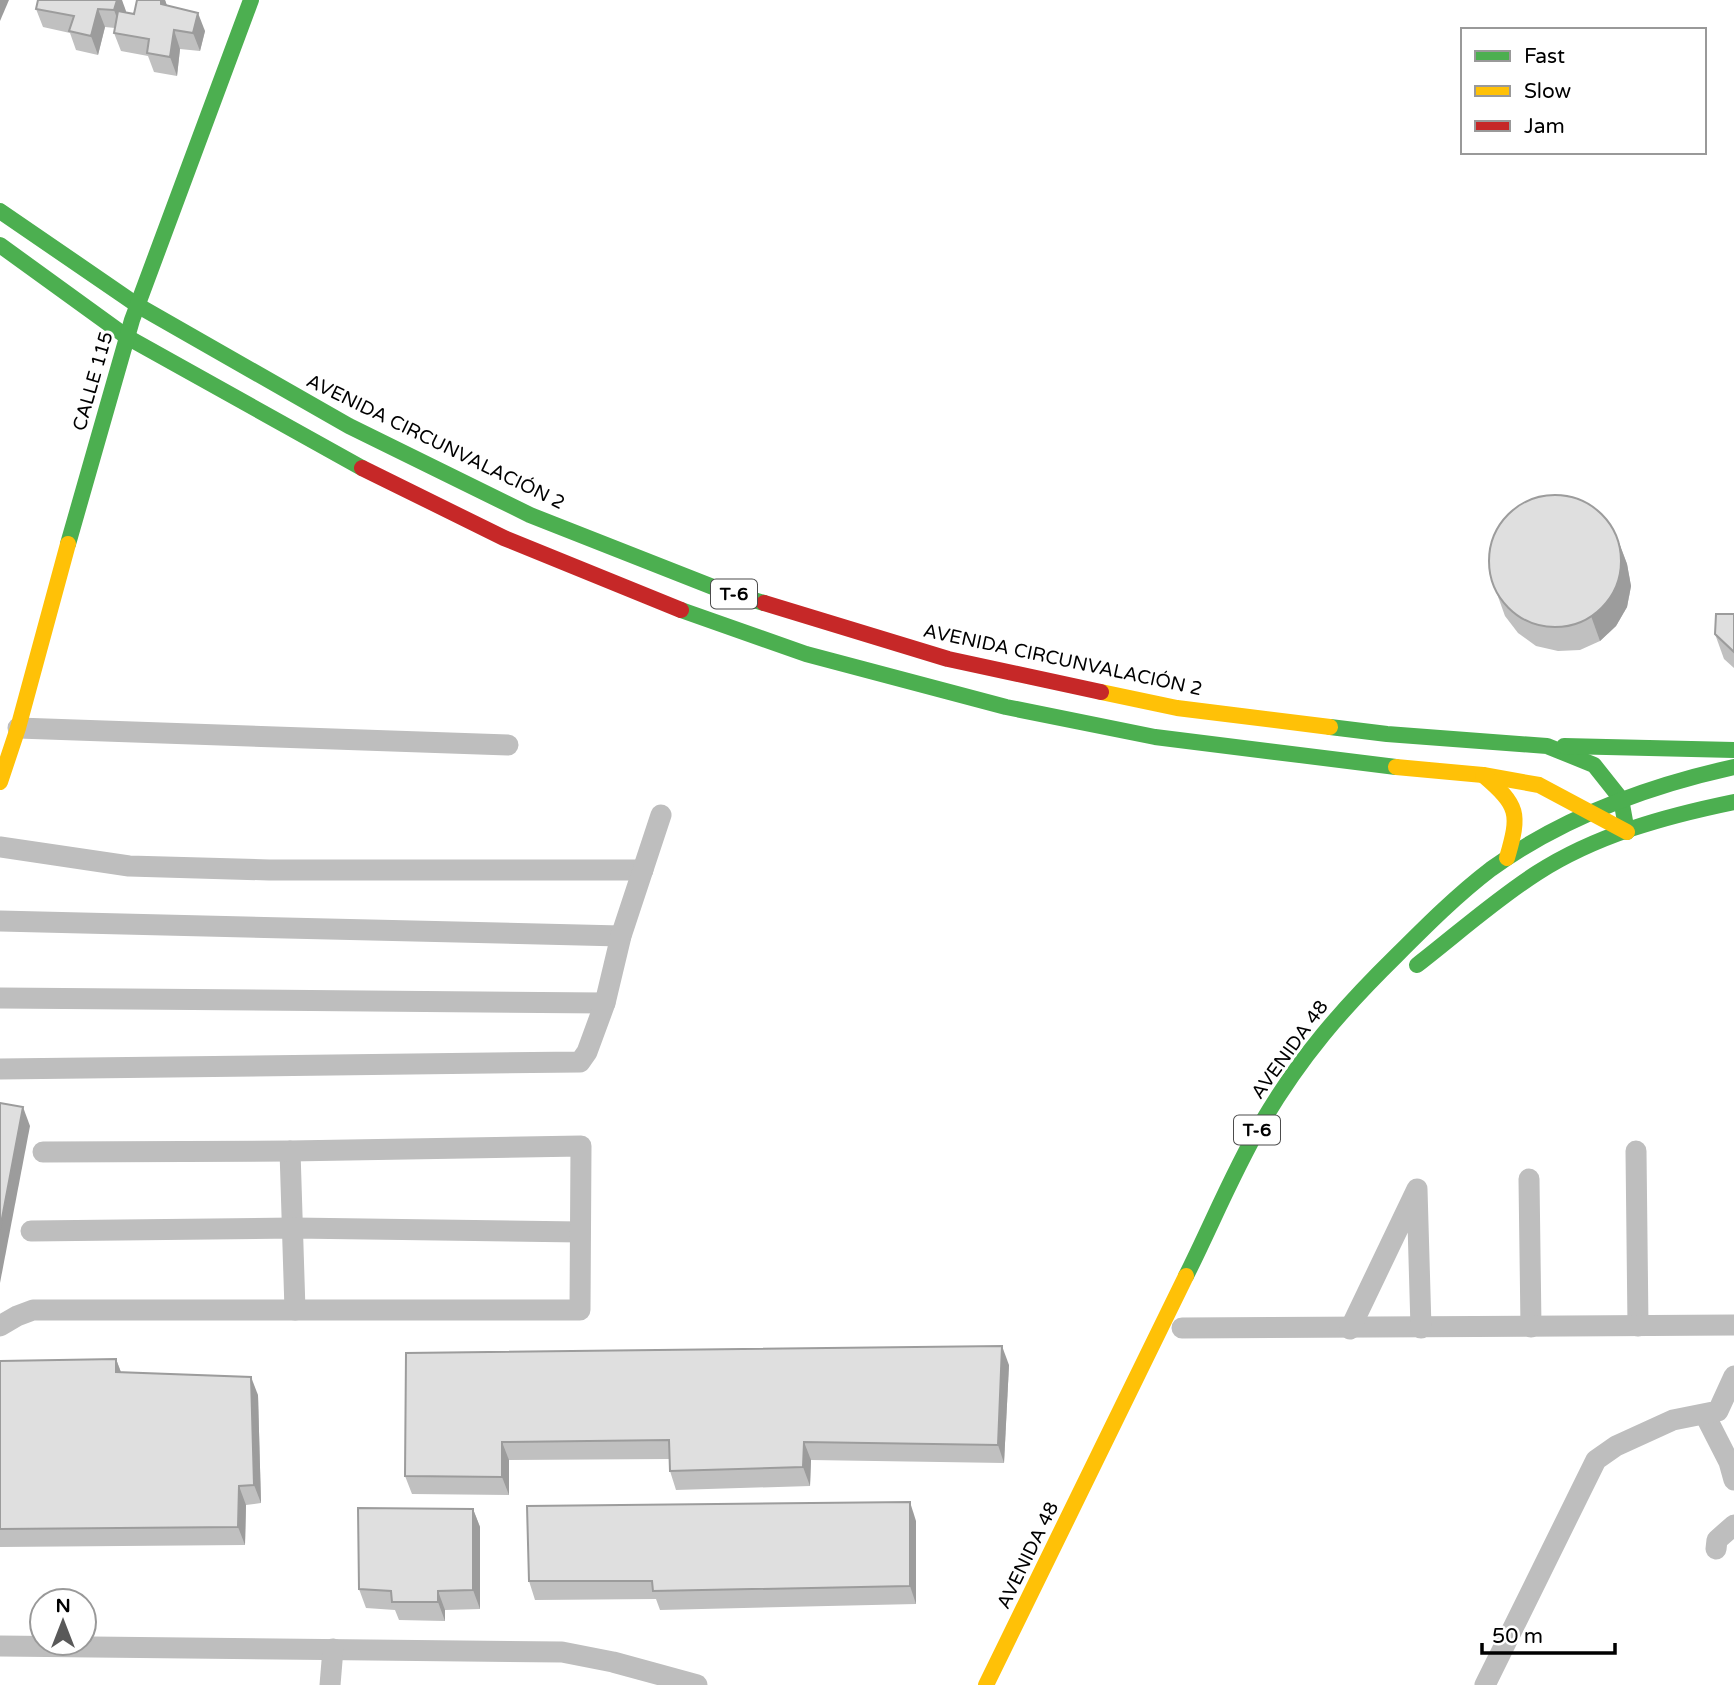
<svg xmlns="http://www.w3.org/2000/svg" width="1734" height="1685" font-family="'Varela Round',sans-serif">
<style>
.lines{fill:none;stroke-linecap:round;stroke-linejoin:round}
.street{stroke:#bebebe;stroke-width:21}
.fast{stroke:#4caf50;stroke-width:16}
.slow{stroke:#ffc107;stroke-width:16}
.jam{stroke:#c62828;stroke-width:16}
.wall{fill:#c0c0c0}
.shaded-wall{fill:#9c9c9c}
.building{fill:#dfdfdf;stroke:#9c9c9c;stroke-width:2}
.labels{text-anchor:middle;stroke-width:6;stroke-linejoin:round;paint-order:stroke}
.shield{fill:#fff;stroke:#4c4c4c;stroke-width:2}
.shield-label{font-size:18px;font-weight:bold;fill:#000}
.street-label{font-size:19px;fill:#000;stroke:#fff}
</style>
<rect width="100%" height="100%" fill="#fff"/>
<g class="lines">
<!-- street -->
<g class="street">
<polyline points="18,728 508,745"/>
<polyline points="0,847 129,866 269,870 643,870"/>
<polyline points="0,921 621,936"/>
<polyline points="0,998 605,1003"/>
<polyline points="0,1069 580,1062 587,1052 605,1003 621,936 661,815"/>
<polyline points="290,1151 295,1310"/>
<polyline points="1636,1151 1638,1326"/>
<polyline points="1529,1179 1531,1327"/>
<polyline points="31,1231 294,1228 580,1232"/>
<polyline points="0,1326 17,1316 33,1310 580,1310 581,1146 290,1151 43,1152"/>
<polyline points="1182,1328 1734,1325"/>
<polyline points="1350,1329 1417,1189 1421,1328"/>
<polyline points="1705,1415 1729,1462 1734,1480"/>
<polyline points="1716,1549 1717,1540 1734,1525"/>
<polyline points="0,1646 562,1652 613,1662 697,1685"/>
<polyline points="330,1685 333,1649"/>
<polyline points="1485,1685 1596,1460 1616,1446 1673,1420 1718,1411 1734,1376"/>
</g>
<!-- fast -->
<g class="fast">
<polyline points="0,211 137,305 349,426 530,515 718,589 764,603"/>
<polyline points="0,245 127,337 362,468"/>
<polyline points="68,544 132,320 251,0"/>
<polyline points="681,610 806,654 1006,707 1155,737 1396,767"/>
<polyline points="1330,727 1387,734 1547,746 1594,765 1621,799 1627,832"/>
<polyline points="1564,746 1734,750"/>
<path d="M1417,965C1457,934 1495,900 1537,873C1596,835 1666,816 1734,802"/>
<path d="M1186,1276C1211,1226 1233,1172 1261,1124C1301,1056 1341,1010 1397,955C1427,925 1457,895 1491,869C1563,817 1648,786 1734,767"/>
</g>
<!-- slow -->
<g class="slow">
<polyline points="1101,692 1177,708 1330,727"/>
<polyline points="1396,767 1483,775 1539,785 1627,832"/>
<path d="M1483,775C1519,806 1520,813 1507,858"/>
<polyline points="0,782 18,728 68,544"/>
<polyline points="986,1685 1186,1276"/>
</g>
<!-- jam -->
<g class="jam">
<polyline points="362,468 504,538 681,610"/>
<polyline points="764,603 948,659 1101,692"/>
</g>
</g>
<!-- wall -->
<g class="wall">
<polygon points="38,0 126,11 126,12 134,14 137,0 165,0 167,6 205,31 200,51 180,49 177,76 154,72 148,56 121,51 114,33 115,28 105,27 98,55 76,50 70,33 43,27 36,9"/>
<polygon points="1618,540 1627,564 1631,586 1627,607 1616,626 1600,641 1580,650 1558,651 1536,646 1518,633 1505,616 1496,591"/>
<polygon points="1734,614 1734,668 1724,659 1715,634"/>
<polygon points="406,1353 1009,1365 1004,1463 811,1460 810,1486 676,1490 670,1471 669,1459 509,1460 509,1495 412,1494 405,1476"/>
<polygon points="116,1359 121,1372 258,1395 261,1503 246,1505 245,1545 0,1547 0,1361"/>
<polygon points="473,1509 480,1527 480,1609 445,1610 445,1621 399,1620 395,1610 366,1608 359,1589"/>
<polygon points="916,1521 916,1604 660,1610 656,1599 535,1600 529,1581"/>
</g>
<!-- shaded-wall -->
<g class="shaded-wall">
<polygon points="0,0 9,0 0,21"/>
<polygon points="117,0 122,0 126,11 121,29 114,10"/>
<polygon points="161,0 165,0 169,11 161,4"/>
<polygon points="98,9 105,27 98,55 91,36"/>
<polygon points="198,13 205,31 200,51 193,33"/>
<polygon points="174,30 180,49 177,76 170,57"/>
<polygon points="1618,540 1627,564 1631,586 1627,607 1616,626 1600,641 1591,616"/>
<polygon points="23,1107 30,1126 0,1283 0,1229"/>
<polygon points="1002,1346 1009,1365 1004,1463 998,1445"/>
<polygon points="116,1359 123,1378 116,1372"/>
<polygon points="251,1377 258,1395 261,1503 254,1485"/>
<polygon points="502,1442 509,1460 509,1495 502,1477"/>
<polygon points="804,1442 811,1460 810,1486 803,1467"/>
<polygon points="239,1486 246,1505 245,1545 238,1527"/>
<polygon points="910,1502 916,1521 916,1604 910,1586"/>
<polygon points="473,1509 480,1527 480,1609 473,1590"/>
<polygon points="438,1591 445,1610 445,1621 438,1602"/>
</g>
<!-- building -->
<g class="building">
<polygon points="38,0 117,0 114,10 98,9 91,36 69,31 74,16 36,9"/>
<polygon points="137,0 161,0 161,4 198,13 193,33 174,30 170,57 147,53 149,39 114,33 118,11 134,14"/>
<circle cx="1555" cy="561" r="66"/>
<polygon points="1716,614 1734,614 1734,652 1715,634"/>
<polygon points="0,1103 23,1107 0,1229"/>
<polygon points="1002,1346 998,1445 804,1442 803,1467 670,1471 669,1440 502,1442 502,1477 405,1476 406,1353"/>
<polygon points="116,1359 116,1372 251,1377 254,1485 239,1486 238,1527 0,1529 0,1361"/>
<polygon points="910,1502 910,1586 653,1591 652,1581 529,1581 527,1506"/>
<polygon points="358,1508 473,1509 473,1590 438,1591 438,1602 392,1602 391,1591 359,1589"/>
</g>
<g class="labels">
<!-- shield labels -->
<g class="shield">
<rect x="711" y="579.5" width="46" height="29" rx="5"/>
<rect x="1234" y="1115.5" width="46" height="29" rx="5"/>
</g>
<g class="shield-label">
<text x="734" y="600">T-6</text>
<text x="1257" y="1136">T-6</text>
</g>
<!-- street labels -->
<g class="street-label">
<text transform="translate(92 381) rotate(-74)" y="7">CALLE 115</text>
<text transform="translate(436 441) rotate(26)" y="7">AVENIDA CIRCUNVALACIÓN 2</text>
<text transform="translate(1063 659) rotate(12)" y="7">AVENIDA CIRCUNVALACIÓN 2</text>
<text transform="translate(1289 1049) rotate(-54)" y="7">AVENIDA 48</text>
<text transform="translate(1027 1555) rotate(-64)" y="7">AVENIDA 48</text>
</g>
</g>
<!-- legend -->
<rect x="1461" y="28" width="245" height="126" fill="#ffffff" stroke="#999999" stroke-width="2"/>
<rect x="1475" y="51" width="35" height="10" fill="#4caf50" stroke="#999999" stroke-width="2"/>
<text x="1524" y="63" font-size="21" fill="#000000">Fast</text>
<rect x="1475" y="86" width="35" height="10" fill="#ffc107" stroke="#999999" stroke-width="2"/>
<text x="1524" y="98" font-size="21" fill="#000000">Slow</text>
<rect x="1475" y="121" width="35" height="10" fill="#c62828" stroke="#999999" stroke-width="2"/>
<text x="1524" y="133" font-size="21" fill="#000000">Jam</text>
<!-- north arrow -->
<g transform="translate(63 1622)"><circle r="33" fill="#ffffff" stroke="#999999" stroke-width="2"/>
<path d="M0-5L12 26L0 18L-12 26Z" fill="#595959"/>
<text y="-10" font-size="19" font-weight="bold" text-anchor="middle" fill="#000000">N</text>
</g>
<!-- scale -->
<path d="M1482 1643v10h133v-10" fill="none" stroke="#000000" stroke-width="3.5"/>
<text x="1492" y="1643" font-size="21" fill="#000000" stroke="#ffffff" stroke-width="5" paint-order="stroke">50 m</text>
</svg>
